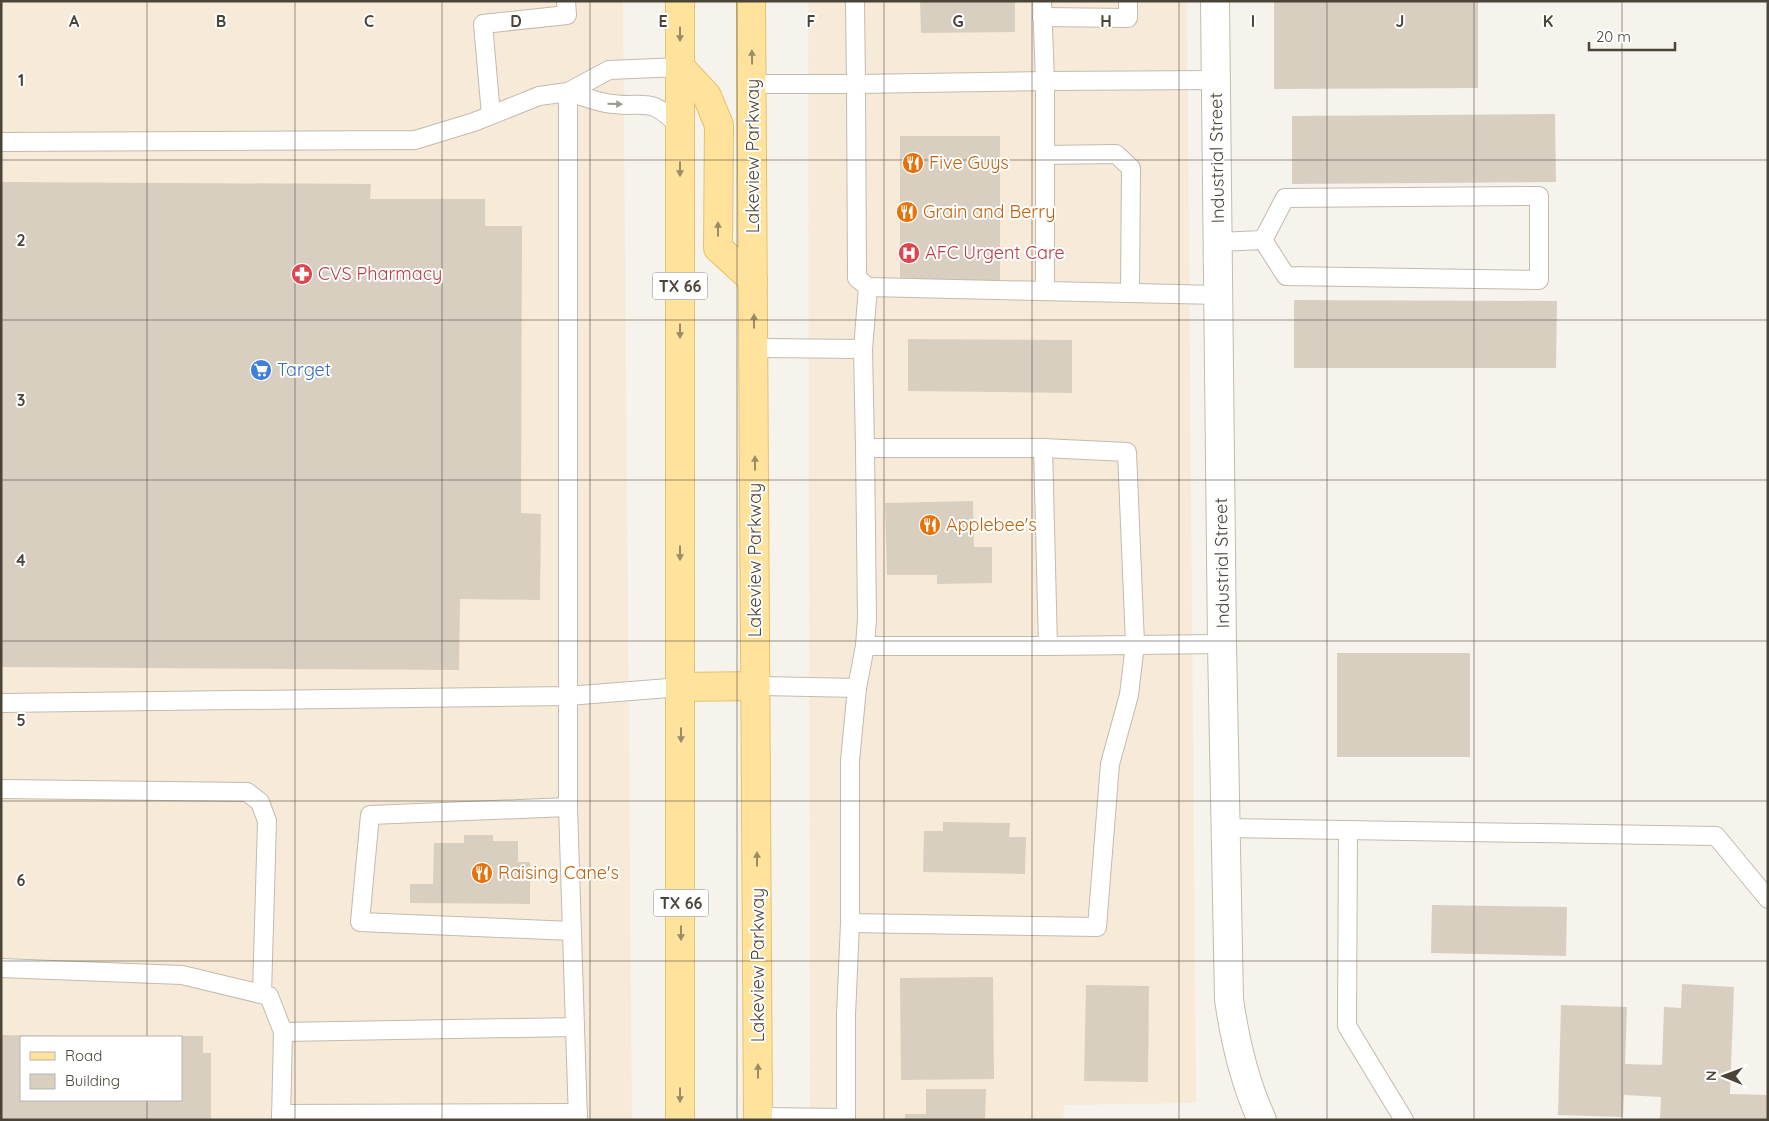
<svg xmlns="http://www.w3.org/2000/svg" width="1769" height="1121" font-family="Quicksand,sans-serif">
<style>
.commercial{fill:#f7ead8;fill-rule:evenodd}
.building{fill:#d8cfc1}
.lines{fill:none;stroke-linecap:round;stroke-linejoin:round}
.service-casing{stroke:#c2bbae;stroke-width:20}
.minor-casing{stroke:#c2bbae;stroke-width:30}
.primary-casing{stroke:#e6c16a;stroke-width:30}
.service{stroke:#fff;stroke-width:18}
.minor{stroke:#fff;stroke-width:28}
.primary{stroke:#ffe39c;stroke-width:28}
.oneway{fill:#9c8c66}
.oneway2{fill:#9c9892}
.grid{fill:none;stroke:#4b4439;stroke-width:1;stroke-opacity:0.55}
.labels{text-anchor:middle;stroke-width:4;stroke-linejoin:round;paint-order:stroke}
.shield{fill:#fff;stroke:#817c74;stroke-width:1}
.shield-label{font-size:16px;font-weight:bold;fill:#4b4439}
.street-label{font-size:18px;fill:#4b4439;stroke:#fff}
.food-label{font-size:18px;fill:#c56008;stroke:#fff;text-anchor:start}
.health-label{font-size:18px;fill:#be3a42;stroke:#fff;text-anchor:start}
.shop-label{font-size:18px;fill:#366cbe;stroke:#fff;text-anchor:start}
.grid-label{font-size:16px;text-anchor:middle;font-weight:bold;fill:#4b4439;stroke:#fff;stroke-width:4;stroke-linejoin:round;paint-order:stroke}
</style>
<rect width="100%" height="100%" fill="#f6f3ec"/>
<!-- commercial -->
<g class="commercial">
<path d="M1,1H623L632,1120H1ZM21,1037H181V1100H21Z"/>
<polygon points="808,1 1187,1 1196,1103 1064,1105 1063,1120 810,1120"/>
</g>
<!-- building -->
<g class="building">
<polygon points="920,1 1015,1 1015,32 921,33"/>
<polygon points="1274,1 1478,1 1478,88 1274,89"/>
<polygon points="1555,114 1556,182 1292,184 1292,116"/>
<rect x="900" y="136" width="100" height="145"/>
<polygon points="1,182 371,184 370,199 485,199 485,226 522,226 521,513 541,514 540,600 460,599 459,670 1,667"/>
<polygon points="1294,300 1557,301 1556,368 1294,368"/>
<polygon points="908,339 1072,340 1072,393 908,391"/>
<polygon points="973,501 974,547 992,547 992,583 937,584 937,575 887,575 885,503"/>
<rect x="1337" y="653" width="133" height="104"/>
<polygon points="943,822 1010,823 1009,837 1026,837 1025,874 923,872 924,831 943,831"/>
<polygon points="464,835 493,835 493,841 518,841 518,862 530,862 530,904 410,903 410,884 433,884 434,843 464,843"/>
<polygon points="1432,905 1567,907 1566,956 1431,953"/>
<polygon points="993,977 994,1079 901,1080 900,978"/>
<polygon points="1682,984 1734,987 1730,1094 1768,1095 1768,1120 1660,1120 1661,1097 1624,1095 1623,1117 1558,1115 1561,1005 1627,1007 1625,1064 1662,1065 1664,1007 1681,1008"/>
<polygon points="1086,985 1149,986 1148,1082 1084,1081"/>
<polygon points="1,1035 67,1036 67,1037 21,1037 21,1100 181,1100 181,1036 203,1036 203,1053 211,1053 211,1120 1,1120"/>
<polygon points="926,1089 986,1089 985,1120 905,1120 905,1114 926,1114"/>
</g>
<g class="lines">
<!-- service casing -->
<g class="service-casing">
<g id="service">
<polyline points="1042,1 1045,81 1216,80"/>
<polyline points="1042,17 1128,18 1128,1"/>
<polyline points="752,84 856,84 855,1"/>
<path d="M568,92C580,95 593,101 606,103C643,110 650,93 680,128"/>
<polyline points="491,115 483,24 567,15 566,1"/>
<polyline points="1,142 415,140 474,122 539,96 568,92 609,70 680,67"/>
<polyline points="1045,155 1116,154 1131,168 1130,293"/>
<polyline points="1218,242 1263,240 1285,198 1539,196 1539,280 1286,276 1263,240"/>
<polyline points="868,287 857,278 856,84 1045,81 1045,291"/>
<polyline points="754,348 863,349 865,448"/>
<polyline points="863,349 868,287 1219,295"/>
<polyline points="865,646 1048,646"/>
<polyline points="756,686 857,688 865,646 867,619 865,448 1043,448 1048,646 1222,644"/>
<polyline points="857,688 850,761 850,923 1097,927 1110,764 1129,695 1135,644 1127,452 1043,448"/>
<polyline points="1,703 568,696 681,687"/>
<polyline points="1,789 247,792 260,802 267,821 262,994"/>
<polyline points="568,807 370,815 360,922 572,931"/>
<polyline points="1226,828 1716,836 1768,899"/>
<polyline points="1348,831 1347,1026 1404,1120"/>
<polyline points="1,968 182,975 269,996 283,1032 575,1027 568,807 568,92"/>
<polyline points="575,1027 578,1120"/>
<polyline points="281,1114 578,1113"/>
<polyline points="758,1117 846,1118"/>
<polyline points="281,1120 283,1032"/>
<polyline points="846,1120 846,1015 850,923"/>
</g>
</g>
<!-- minor casing -->
<g class="minor-casing">
<path id="minor" d="M1215,1L1222,644L1229,999C1235,1042 1244,1081 1262,1120"/>
</g>
<!-- primary casing -->
<g class="primary-casing">
<g id="primary">
<polyline points="680,1 680,1120"/>
<polyline points="751,1 758,1120"/>
<polyline points="680,67 707,96 719,125 718,248 753,280"/>
<polyline points="681,687 756,686"/>
</g>
</g>
<!-- service -->
<use href="#service" class="service"/>
<!-- minor -->
<use href="#minor" class="minor"/>
<!-- primary -->
<use href="#primary" class="primary"/>
</g>
<!-- one-way arrows -->
<defs><path id="oneway-solid" d="M-6-.8H1V-3.2L6.5 0L1 3.2V.8H-6Z" transform="scale(1.25)"/></defs>
<g class="oneway">
<use href="#oneway-solid" transform="translate(680 34) rotate(90)"/>
<use href="#oneway-solid" transform="translate(752 57) rotate(-91)"/>
<use href="#oneway-solid" transform="translate(680 169) rotate(90)"/>
<use href="#oneway-solid" transform="translate(718 229) rotate(-90)"/>
<use href="#oneway-solid" transform="translate(754 321) rotate(-90)"/>
<use href="#oneway-solid" transform="translate(680 331) rotate(90)"/>
<use href="#oneway-solid" transform="translate(755 463) rotate(-90)"/>
<use href="#oneway-solid" transform="translate(680 553) rotate(90)"/>
<use href="#oneway-solid" transform="translate(681 735) rotate(90)"/>
<use href="#oneway-solid" transform="translate(757 859) rotate(-90)"/>
<use href="#oneway-solid" transform="translate(681 933) rotate(90)"/>
<use href="#oneway-solid" transform="translate(758 1071) rotate(-90)"/>
<use href="#oneway-solid" transform="translate(680 1095) rotate(90)"/>
</g>
<use class="oneway2" href="#oneway-solid" transform="translate(615 104) rotate(2)"/>
<!-- grid -->
<path class="grid" d="M147,1V1037M295,1V1120M442,1V1120M590,1V1120M737,1V1120M884,1V1120M1032,1V1120M1179,1V1120M1327,1V1120M1474,1V1120M1622,1V1120M1,160H1768M1,320H1768M1,480H1768M1,641H1768M1,801H1768M1,961H1768M147,1100V1120"/>
<!-- icons -->
<defs>
<g id="restaurant-disc" transform="scale(1.125)"><circle r="9.5" fill="#e8710a" stroke="#fff"/><path d="M-5-6h1v4h1v-4h1v4h1v-4h1v5L-1.5 .5V6h-2V.5L-5-1ZM5-6V6H3V1.5H1.5Q1.5-4 5-6Z" fill="#fff"/></g>
<g id="hospital-disc" transform="scale(1.125)"><circle r="9.5" fill="#e0444e" stroke="#fff"/><path d="M-5-5h3v3.5h4V-5h3V5h-3V1.5h-4V5h-3Z" fill="#fff"/></g>
<g id="pharmacy-disc" transform="scale(1.125)"><circle r="9.5" fill="#e0444e" stroke="#fff"/><path d="M-2-6h4v4h4v4h-4v4h-4v-4h-4v-4h4Z" fill="#fff"/></g>
<g id="supermarket-disc" transform="scale(1.125)"><circle r="9.5" fill="#3f7fe0" stroke="#fff"/><path d="M-6-5.5h2.5l.6 2H6L4.5 2H-2.5L-4.4-4H-6ZM-1.5 3.2a1.3 1.3 0 1 0 .1 0ZM3 3.2a1.3 1.3 0 1 0 .1 0Z" fill="#fff"/></g>
</defs>
<g fill-rule="evenodd">
<use href="#restaurant-disc" x="913" y="163"/>
<use href="#restaurant-disc" x="907" y="212"/>
<use href="#hospital-disc" x="909" y="253"/>
<use href="#pharmacy-disc" x="302" y="274"/>
<use href="#supermarket-disc" x="261" y="370"/>
<use href="#restaurant-disc" x="930" y="525"/>
<use href="#restaurant-disc" x="482" y="873"/>
</g>
<g class="labels">
<!-- shield labels -->
<g class="shield">
<rect x="652.5" y="272.5" width="55" height="27" rx="4"/>
<rect x="653.5" y="889.5" width="55" height="27" rx="4"/>
</g>
<g class="shield-label">
<text x="680" y="292">TX 66</text>
<text x="681" y="909">TX 66</text>
</g>
<!-- street labels -->
<g class="street-label">
<text transform="translate(753 156) rotate(-90)" y="6">Lakeview Parkway</text>
<text transform="translate(1217 158) rotate(-91)" y="6">Industrial Street</text>
<text transform="translate(755 560) rotate(-90)" y="6">Lakeview Parkway</text>
<text transform="translate(1222 563) rotate(-91)" y="6">Industrial Street</text>
<text transform="translate(758 965) rotate(-90)" y="6">Lakeview Parkway</text>
</g>
<!-- food labels -->
<g class="food-label">
<text x="929" y="169">Five Guys</text>
<text x="923" y="218">Grain and Berry</text>
<text x="946" y="531">Applebee's</text>
<text x="498" y="879">Raising Cane's</text>
</g>
<!-- health labels -->
<g class="health-label">
<text x="925" y="259">AFC Urgent Care</text>
<text x="318" y="280">CVS Pharmacy</text>
</g>
<!-- shop labels -->
<g class="shop-label">
<text x="277" y="376">Target</text>
</g>
</g>
<g class="grid-label">
<text x="74" y="27">A</text>
<text x="221" y="27">B</text>
<text x="369" y="27">C</text>
<text x="516" y="27">D</text>
<text x="663" y="27">E</text>
<text x="811" y="27">F</text>
<text x="958" y="27">G</text>
<text x="1106" y="27">H</text>
<text x="1253" y="27">I</text>
<text x="1400" y="27">J</text>
<text x="1548" y="27">K</text>
<text x="21" y="86">1</text>
<text x="21" y="246">2</text>
<text x="21" y="406">3</text>
<text x="21" y="566">4</text>
<text x="21" y="726">5</text>
<text x="21" y="886">6</text>
</g>
<!-- border -->
<rect width="1769" height="1121" fill="none" stroke="#4b4439" stroke-width="5"/>
<!-- legend -->
<rect x="20" y="1036" width="162" height="65" fill="#ffffff" stroke="#b7b4b0"/>
<rect x="30" y="1052" width="25" height="8" fill="#ffe39c" stroke="#b7b4b0"/>
<text x="65" y="1061" font-size="15" fill="#4b4439">Road</text>
<rect x="30" y="1074" width="25" height="15" fill="#d8cfc1" stroke="#b7b4b0"/>
<text x="65" y="1086" font-size="15" fill="#4b4439">Building</text>
<!-- north arrow -->
<g transform="translate(1724 1076) rotate(271)" stroke="#ffffff" stroke-width="4" paint-order="stroke">
<path d="M0-4L9 19L0 12L-9 19Z" fill="#4b4439"/>
<text y="-8" font-size="14" font-weight="bold" text-anchor="middle" fill="#4b4439">N</text>
</g>
<!-- scale -->
<path d="M1589 42v8h86v-8" fill="none" stroke="#4b4439" stroke-width="2.5"/>
<text x="1596" y="42" font-size="15" fill="#4b4439" stroke="#ffffff" stroke-width="4" paint-order="stroke">20 m</text>
</svg>
